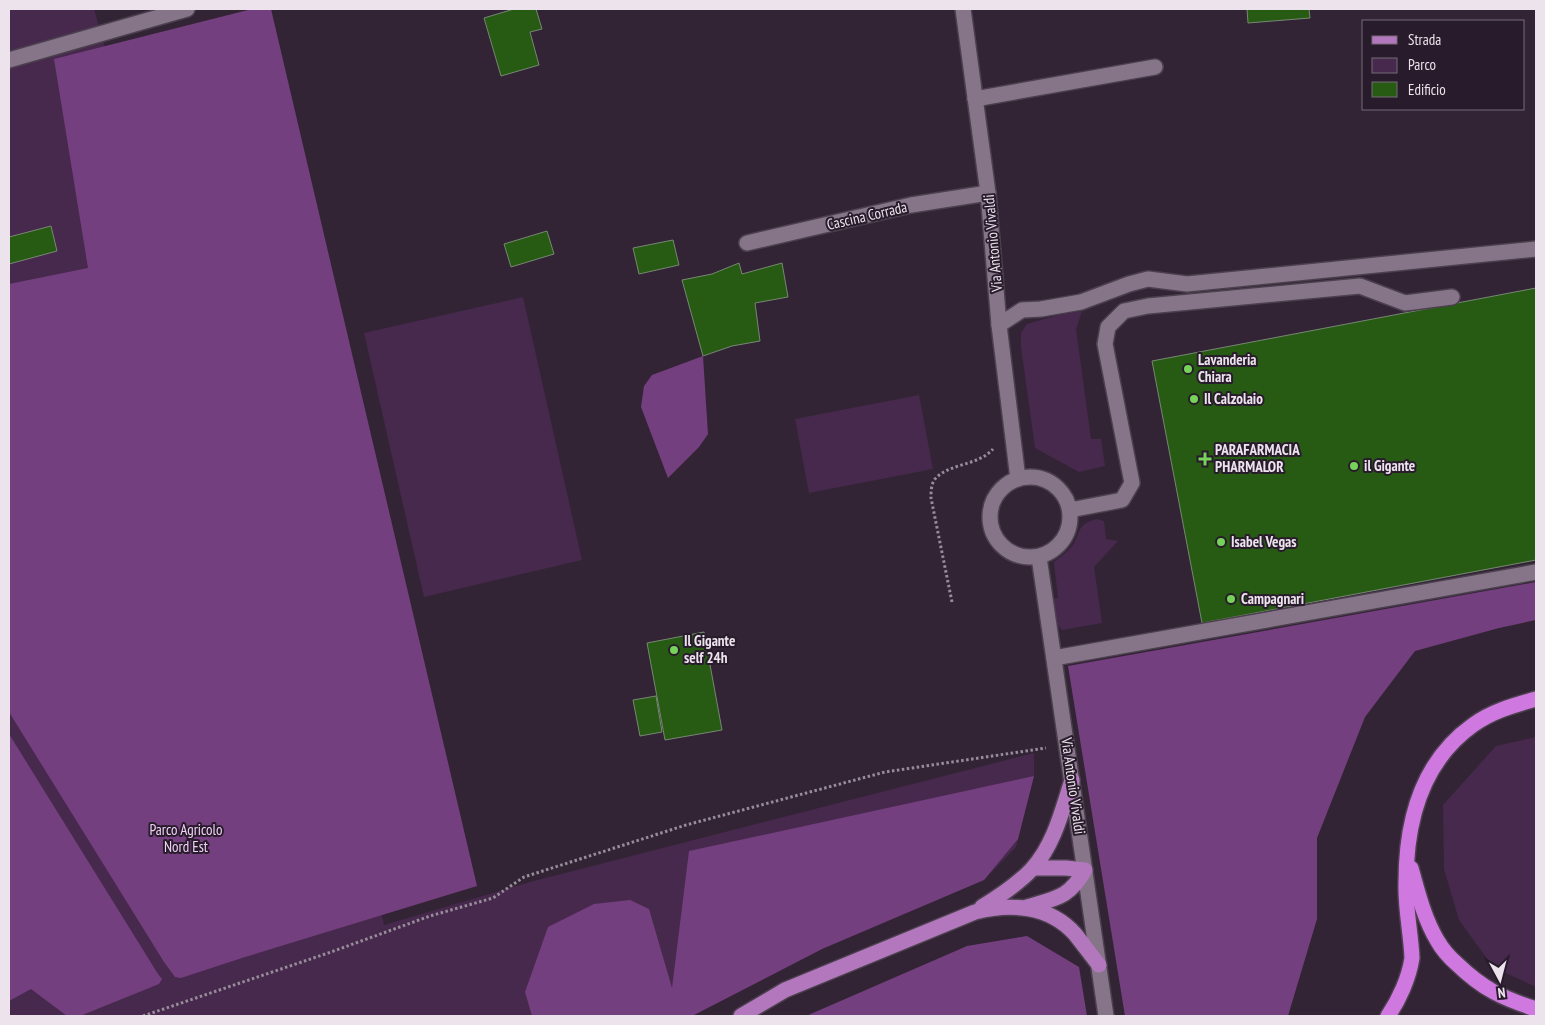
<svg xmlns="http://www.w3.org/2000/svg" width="1545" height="1025" font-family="'PT Sans Narrow',sans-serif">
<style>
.green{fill:#47294d}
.forest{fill:#743f7e}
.building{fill:#275b14;stroke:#778773}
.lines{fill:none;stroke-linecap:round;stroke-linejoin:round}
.minor-casing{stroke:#4c404e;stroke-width:18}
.major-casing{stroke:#4c404e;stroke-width:18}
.highway-casing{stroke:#4c404e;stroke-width:18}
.path{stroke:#978c99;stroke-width:3;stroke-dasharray:2.5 2.5;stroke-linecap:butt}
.minor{stroke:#867589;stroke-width:15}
.major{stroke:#b277bd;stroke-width:15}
.highway{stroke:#cf78e0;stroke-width:15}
.poi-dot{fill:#76d25a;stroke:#281b2b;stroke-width:2}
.labels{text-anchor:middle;stroke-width:4;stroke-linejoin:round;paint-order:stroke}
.street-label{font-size:15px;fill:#ece3ed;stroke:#281b2b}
.poi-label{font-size:15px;font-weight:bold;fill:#ece3ed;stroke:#281b2b;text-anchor:start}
.park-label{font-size:15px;fill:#f1d3f7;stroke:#281b2b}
</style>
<rect width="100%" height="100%" fill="#322435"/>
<!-- green -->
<g class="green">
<polygon points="9,9 94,9 107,55 200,29 384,925 530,882 1034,753 1034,776 1016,847 984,880 822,949 692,1016 9,1016"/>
<polygon points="523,297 582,560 424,597 364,333"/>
<polygon points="1082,311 1076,329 1091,439 1101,439 1105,466 1079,472 1035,448 1021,347 1021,333 1027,324 1058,315"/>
<polygon points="919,395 933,469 809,493 795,419"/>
<path d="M1097,519L1104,521L1106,539L1118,541L1094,567L1102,623L1062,630L1055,621L1052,599L1058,598L1054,562C1061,557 1068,551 1073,545C1082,530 1076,525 1097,519Z"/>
<polygon points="1536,737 1536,987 1493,967 1459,920 1444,869 1443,805 1496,746"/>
</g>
<!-- forest -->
<g class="forest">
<polygon points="252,9 271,9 477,886 242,958 181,978 175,977 164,962 9,712 9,284 88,268 54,59"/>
<polygon points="703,356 708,434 699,447 668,478 641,407 644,386 652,375"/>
<polygon points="1536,582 1536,620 1499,628 1415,651 1365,717 1317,838 1317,919 1288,1016 1125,1016 1068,666"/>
<polygon points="9,734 158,974 162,979 159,984 80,1016 67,1016 31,989 9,1001"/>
<polygon points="1034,776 1018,839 984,880 822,949 692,1016 532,1016 525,992 548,927 594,904 630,900 649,909 672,988 689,851"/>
<polygon points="1027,936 1079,967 1087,1016 806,1016 967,946"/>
</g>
<!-- building -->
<g class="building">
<polygon points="514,9 536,9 542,29 530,32 539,65 501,76 484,18"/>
<polygon points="1247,9 1309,9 1310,18 1248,23"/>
<polygon points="51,226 57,251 9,264 9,237"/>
<polygon points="547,231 554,254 511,267 504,244"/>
<polygon points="673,240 679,265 639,274 633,248"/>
<polygon points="739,263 742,274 782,263 788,297 755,303 760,341 732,346 703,356 682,280 712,274"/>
<polygon points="1536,288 1536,560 1202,623 1152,361"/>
<polygon points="704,632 722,730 665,740 647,643"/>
<polygon points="656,696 662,732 640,736 633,700"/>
</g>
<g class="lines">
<!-- minor casing -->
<g class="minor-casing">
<g id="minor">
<polyline points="963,9 988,193 999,325 1018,479"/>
<polyline points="9,60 187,9"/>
<polyline points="975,99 1155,67"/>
<polyline points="747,243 911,205 988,193"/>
<polyline points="999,325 1022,310 1041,309 1081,302 1129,284 1148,279 1187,284 1536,249"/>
<circle cx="1030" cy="517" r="40"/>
<polyline points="1070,510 1122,500 1132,483 1105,344 1108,327 1124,311 1148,306 1360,286 1405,303 1452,297"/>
<polyline points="1039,557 1106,1016"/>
<polyline points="1054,658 1536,572"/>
</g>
</g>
<!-- major casing -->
<g class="major-casing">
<g id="major">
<path d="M982,907C1000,896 1018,884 1032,869C1054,845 1062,811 1072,780"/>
<path d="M1027,907C1056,898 1069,898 1085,870L1066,868H1033"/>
<path d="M741,1016L785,990L975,912C1010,903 1049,905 1075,934C1083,944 1091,955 1099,965"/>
</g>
</g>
<!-- highway casing -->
<g class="highway-casing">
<g id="highway">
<path d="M1411,868C1418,893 1424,918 1437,940C1442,949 1449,957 1457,964C1483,989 1502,998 1536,1009"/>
<path d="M1388,1016C1399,1000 1409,978 1412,958C1411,933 1405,908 1406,882C1406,822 1421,762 1473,725C1492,711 1515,705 1536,699"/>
</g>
</g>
<!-- path -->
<g class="path">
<path d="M952,602L931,498C931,492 931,484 935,479C949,463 978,466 993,449"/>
<polyline points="143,1016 331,952 430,916 493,898 524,877 686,825 885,772 1046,748"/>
</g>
<!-- minor -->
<use href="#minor" class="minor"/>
<!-- major -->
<use href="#major" class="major"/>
<!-- highway -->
<use href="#highway" class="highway"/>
</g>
<!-- markers -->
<g class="poi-dot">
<circle cx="1188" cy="369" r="5"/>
<circle cx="1194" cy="399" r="5"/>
<path d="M1202.5 451.5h5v5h5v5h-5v5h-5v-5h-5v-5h5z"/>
<circle cx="1354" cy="466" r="5"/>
<circle cx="1221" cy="542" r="5"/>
<circle cx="1231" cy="599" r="5"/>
<circle cx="674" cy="650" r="5"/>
</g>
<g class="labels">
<!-- street labels -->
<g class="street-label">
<text transform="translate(867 216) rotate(-13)" y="5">Cascina Corrada</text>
<text transform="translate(993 243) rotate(-95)" y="5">Via Antonio Vivaldi</text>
<text transform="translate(1073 786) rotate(82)" y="5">Via Antonio Vivaldi</text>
</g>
<!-- poi labels -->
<g class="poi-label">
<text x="1198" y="365">Lavanderia<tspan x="1198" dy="17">Chiara</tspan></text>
<text x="1204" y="404">Il Calzolaio</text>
<text x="1215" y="455">PARAFARMACIA<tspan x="1215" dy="17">PHARMALOR</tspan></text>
<text x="1364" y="471">il Gigante</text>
<text x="1231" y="547">Isabel Vegas</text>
<text x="1241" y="604">Campagnari</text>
<text x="684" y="646">Il Gigante<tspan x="684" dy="17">self 24h</tspan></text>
</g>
<!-- park labels -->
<g class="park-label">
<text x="186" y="835">Parco Agricolo<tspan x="186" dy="17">Nord Est</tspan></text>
</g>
</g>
<!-- border -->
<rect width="1545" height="1025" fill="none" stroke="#ece3ed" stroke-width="20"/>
<!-- legend -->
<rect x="1362" y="20" width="162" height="90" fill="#281b2b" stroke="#766b79"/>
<rect x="1372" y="36" width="25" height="8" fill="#b277bd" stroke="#766b79"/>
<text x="1408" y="45" font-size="15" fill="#ece3ed">Strada</text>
<rect x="1372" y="58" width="25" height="15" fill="#47294d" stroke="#766b79"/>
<text x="1408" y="70" font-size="15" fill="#ece3ed">Parco</text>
<rect x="1372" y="82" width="25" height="15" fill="#275b14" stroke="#766b79"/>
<text x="1408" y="95" font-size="15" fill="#ece3ed">Edificio</text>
<!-- north arrow -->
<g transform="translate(1500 980) rotate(173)" stroke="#281b2b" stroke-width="4" paint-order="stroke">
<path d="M0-4L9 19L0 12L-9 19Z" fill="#ece3ed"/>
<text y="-8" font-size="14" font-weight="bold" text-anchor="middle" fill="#ece3ed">N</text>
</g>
</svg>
